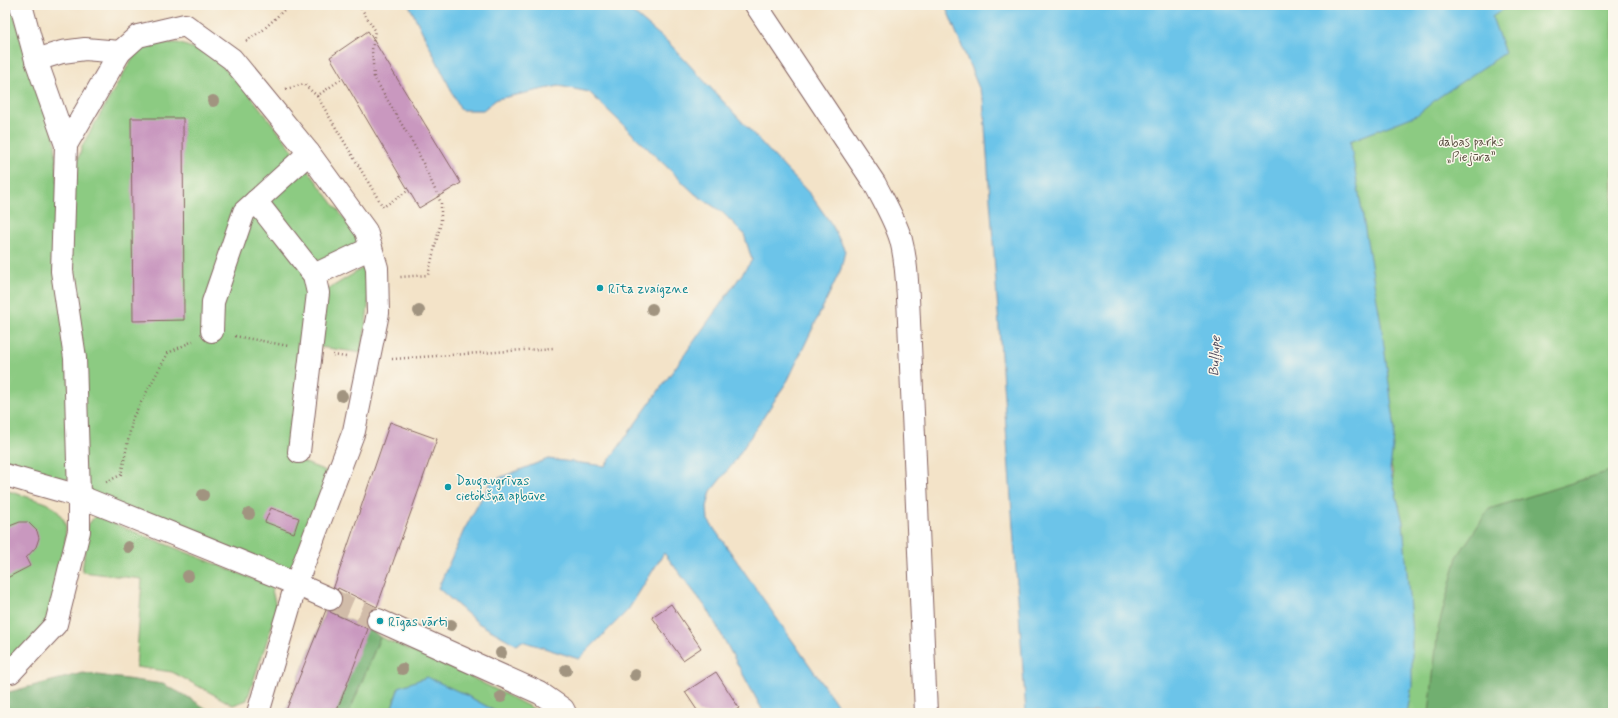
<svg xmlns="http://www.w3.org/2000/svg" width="1618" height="718" font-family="Mynerve,sans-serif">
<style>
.green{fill:#8ccb82;stroke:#6b7556}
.forest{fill:#71af70;stroke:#5e674e}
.water{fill:#6cc4e9;stroke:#5b728a}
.building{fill:#c998bf}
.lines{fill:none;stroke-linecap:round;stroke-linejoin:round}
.minor-tunnel{stroke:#d1bca9;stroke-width:22;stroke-dasharray:22 11;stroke-linecap:butt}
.minor-casing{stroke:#856462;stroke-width:24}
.path{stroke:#856462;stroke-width:2.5;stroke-dasharray:1 3;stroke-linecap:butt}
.minor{stroke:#fff;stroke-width:22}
.tree{fill:#a19480}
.culture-dot{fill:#0f9aa8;stroke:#fbf7ec;stroke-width:1.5}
.labels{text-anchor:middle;stroke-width:3;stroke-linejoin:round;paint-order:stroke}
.park-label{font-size:13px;fill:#5e5345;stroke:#fbf7ec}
.culture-label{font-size:13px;fill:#0d838f;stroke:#fbf7ec;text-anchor:start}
.water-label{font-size:14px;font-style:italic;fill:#545164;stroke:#fbf7ec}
</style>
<rect width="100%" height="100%" fill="#fbf7ec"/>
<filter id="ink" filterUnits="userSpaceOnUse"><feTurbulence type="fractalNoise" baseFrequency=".025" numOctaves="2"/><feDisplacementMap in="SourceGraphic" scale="8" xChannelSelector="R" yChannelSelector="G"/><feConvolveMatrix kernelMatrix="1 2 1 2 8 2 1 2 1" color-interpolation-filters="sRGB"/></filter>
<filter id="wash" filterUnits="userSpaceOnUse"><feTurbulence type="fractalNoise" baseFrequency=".012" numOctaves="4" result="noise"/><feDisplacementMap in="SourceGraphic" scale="16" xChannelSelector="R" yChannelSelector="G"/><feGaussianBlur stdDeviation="0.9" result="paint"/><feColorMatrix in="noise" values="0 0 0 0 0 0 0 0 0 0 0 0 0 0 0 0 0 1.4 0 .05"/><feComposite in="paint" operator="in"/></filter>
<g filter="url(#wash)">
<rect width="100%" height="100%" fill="#f3e3c8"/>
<!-- green -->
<g class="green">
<polygon points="5,5 11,5 55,139 68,360 73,477 55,484 5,469"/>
<polygon points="1292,5 1613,5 1613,713 1368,713 1393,475 1331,171"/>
<polygon points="151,43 178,43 207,53 238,80 296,154 364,245 320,270 314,294 293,458 331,473 297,566 282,571 92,495 84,481 67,270 70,183 83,144 137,50"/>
<polygon points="366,266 373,269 362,353 320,347 327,290"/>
<polygon points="5,490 44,502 56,509 64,520 66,527 64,565 50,620 5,666"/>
<polygon points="95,516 271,586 277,611 247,700 233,705 172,672 136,667 142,579 82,572 88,525"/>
<polygon points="380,637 467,675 542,713 499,713 464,694 399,687 390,713 349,713"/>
</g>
<!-- forest -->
<g class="forest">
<polygon points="1613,470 1613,713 1429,713 1438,629 1457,557 1489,509"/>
<polygon points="326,610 374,632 380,637 349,713 285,713"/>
<polygon points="83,673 163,684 188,697 213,713 5,713 5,693"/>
</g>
<!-- water -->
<g class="water">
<polygon points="409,5 624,5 669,43 784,167 810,194 832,225 845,251 841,269 788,380 732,465 711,491 707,507 708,520 843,713 764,713 708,610 664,553 628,610 579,659 522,641 517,645 478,623 438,588 464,530 491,481 548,459 605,466 752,260 744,234 722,212 695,194 589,92 559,86 497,99 483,110 461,110"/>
<polygon points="945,5 1509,5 1492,17 1505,53 1439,97 1417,115 1350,141 1381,323 1395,429 1390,469 1403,522 1412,633 1412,686 1407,713 1026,713 983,98"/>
<polygon points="427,677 464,694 499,713 390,713 399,687"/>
</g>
<g id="blocks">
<!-- building -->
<g class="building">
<polygon points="368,31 461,183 419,208 330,57"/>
<polygon points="131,118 183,118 184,320 133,321"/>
<polygon points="390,422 437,439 377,607 338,588 330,612 368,629 336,713 285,713 326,610"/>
<polygon points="271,508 299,518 294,533 265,522"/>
<polygon points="20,522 28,522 37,531 39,538 36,547 26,558 30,566 5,579 5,524 7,527"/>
<polygon points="671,604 701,648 683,660 652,617"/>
<polygon points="716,672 739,708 731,713 699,713 685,692"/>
</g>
</g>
</g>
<g filter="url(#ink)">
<use href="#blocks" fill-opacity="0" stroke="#856462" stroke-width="1"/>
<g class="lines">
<!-- minor-tunnel -->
<polyline class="minor-tunnel" points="330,599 378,620"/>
<!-- minor casing -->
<g class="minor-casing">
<g id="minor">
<polyline points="21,5 36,60 66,145 62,271 75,358 79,496 296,584 330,599"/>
<path d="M756,5L875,184C884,202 895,220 901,240C906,259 907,278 908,298L926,713"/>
<polyline points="36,60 62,52 85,49 120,52"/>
<polyline points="66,145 120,52 138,36 185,25 232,59 309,153 366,231 377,268 378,313 354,431 296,584 258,713"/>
<polyline points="256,201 314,275 318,293 299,452"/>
<polyline points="314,275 371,248"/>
<polyline points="212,331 213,302 244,212 309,153"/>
<polyline points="5,475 79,496 79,531 56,624 11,672 5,673"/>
<polyline points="378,620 540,693 563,709 565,713"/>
</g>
</g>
<!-- path -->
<g class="path">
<polyline points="359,5 375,30 372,50 374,77 418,152 441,203 441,222 428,275 400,277"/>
<polyline points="246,41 263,30 284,10 295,5"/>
<polyline points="286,89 304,84 317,96 343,78"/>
<polyline points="317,96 383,207 409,190"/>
<polyline points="235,336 289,346"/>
<polyline points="333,355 346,357"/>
<polyline points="392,359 554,348"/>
<polyline points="106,482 121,475 133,417 168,353 193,341"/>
</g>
<!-- minor -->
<use href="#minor" class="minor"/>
</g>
<!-- trees -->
<g class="tree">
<circle cx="213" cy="101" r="6"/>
<circle cx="652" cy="309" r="6"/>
<circle cx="419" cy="311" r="6"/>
<circle cx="342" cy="396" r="6"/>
<circle cx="203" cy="495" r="6"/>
<circle cx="249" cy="514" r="6"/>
<circle cx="128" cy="547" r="6"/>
<circle cx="188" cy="576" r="6"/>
<circle cx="451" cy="625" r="6"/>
<circle cx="501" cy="653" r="6"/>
<circle cx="402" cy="669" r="6"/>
<circle cx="566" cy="670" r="6"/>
<circle cx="635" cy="675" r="6"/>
<circle cx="501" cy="697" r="6"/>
</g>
</g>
<!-- markers -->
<g class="culture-dot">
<circle cx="600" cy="288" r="4"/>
<circle cx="448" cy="487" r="4"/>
<circle cx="380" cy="621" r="4"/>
</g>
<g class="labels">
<!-- park labels -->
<g class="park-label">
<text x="1471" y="146">dabas parks<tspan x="1471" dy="15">„Piejūra”</tspan></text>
</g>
<!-- culture labels -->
<g class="culture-label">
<text x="608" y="293">Rīta zvaigzne</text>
<text x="456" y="485">Daugavgrīvas<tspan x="456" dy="15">cietokšņa apbūve</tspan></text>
<text x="388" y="626">Rīgas vārti</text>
</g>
<!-- water labels -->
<g class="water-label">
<text transform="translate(1214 356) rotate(-87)" y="5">Buļļupe</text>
</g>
</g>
<!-- margin -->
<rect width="1618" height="718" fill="none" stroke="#fbf7ec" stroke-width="20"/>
</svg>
